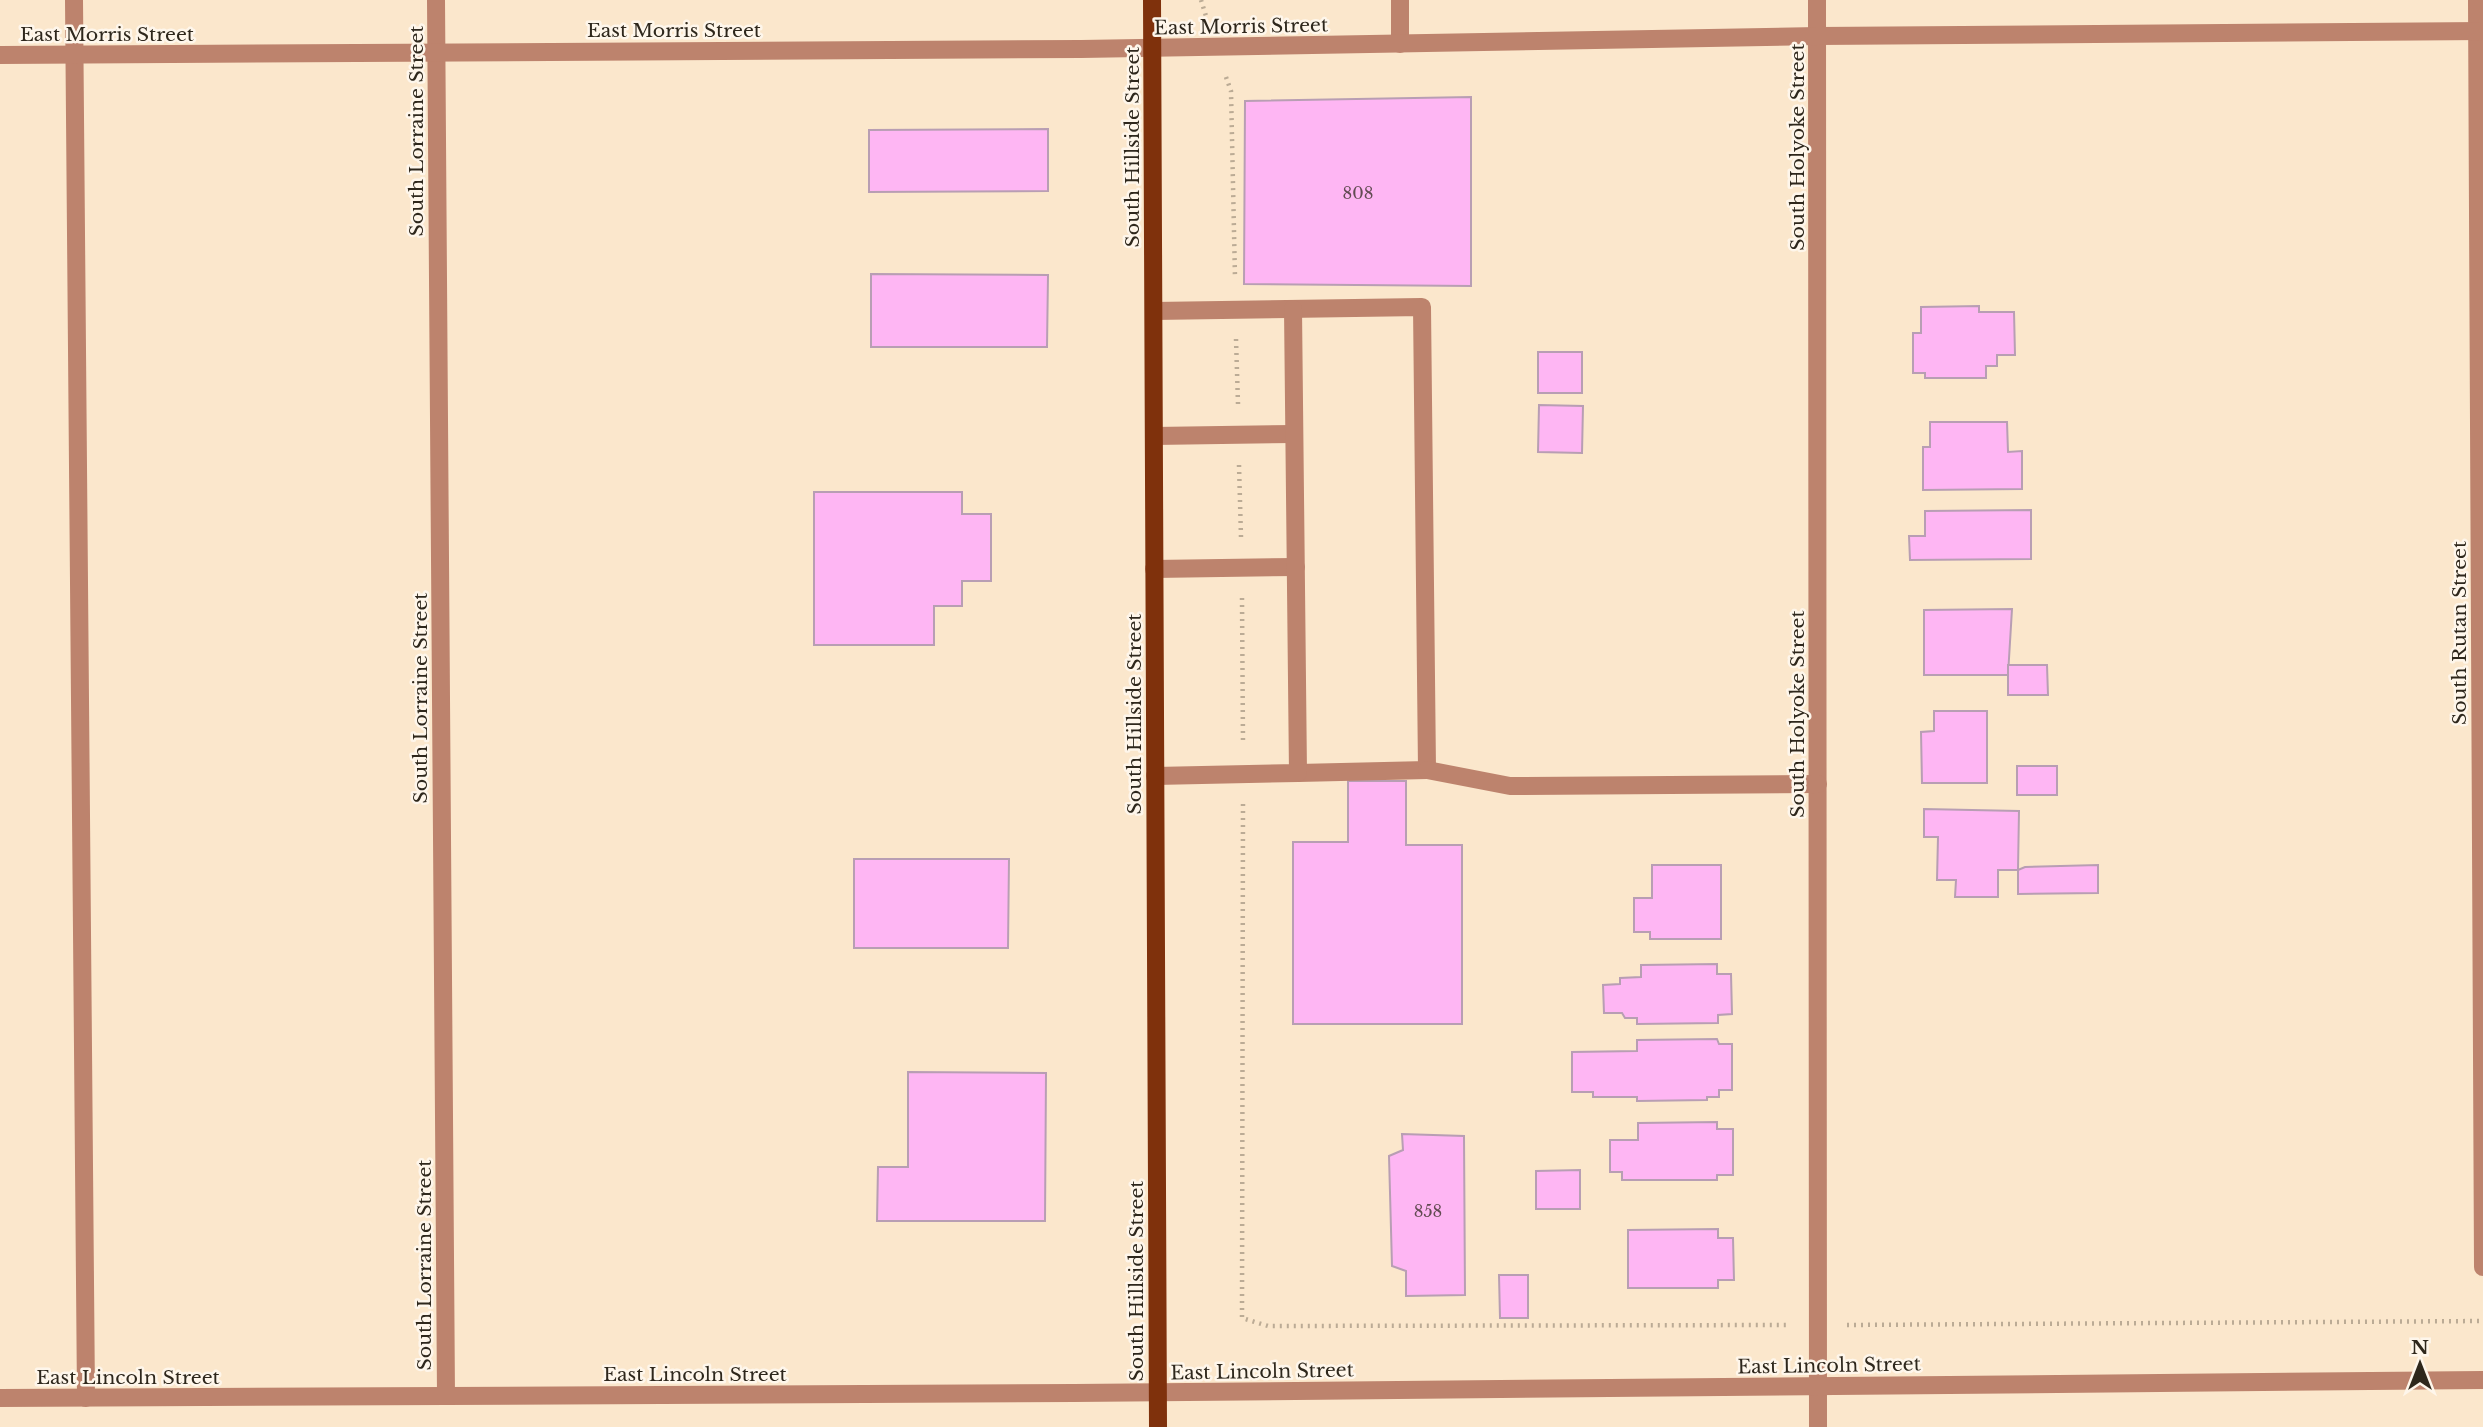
<svg xmlns="http://www.w3.org/2000/svg" width="2483" height="1427" font-family="'Libre Baskerville',serif">
<style>
.building{fill:#feb6f3;stroke:#b89eb3;stroke-width:2}
.lines{fill:none;stroke-linecap:round;stroke-linejoin:round}
.path{stroke:#bbab95;stroke-width:4.5;stroke-dasharray:2 5;stroke-linecap:butt}
.minor{stroke:#bd836d;stroke-width:18}
.major{stroke:#7f310c;stroke-width:18}
.labels{text-anchor:middle;stroke-width:5;stroke-linejoin:round;paint-order:stroke}
.number-label{font-size:16px;fill:#624b52}
.street-label{font-size:19px;fill:#2e271c;stroke:#fef6eb}
</style>
<rect width="100%" height="100%" fill="#fbe7cc"/>
<!-- building -->
<g class="building">
<polygon points="1471,97 1471,286 1244,284 1245,101"/>
<polygon points="1048,129 1048,191 869,192 869,130"/>
<polygon points="871,274 1048,275 1047,347 871,347"/>
<polygon points="1979,306 1979,312 2014,312 2015,355 1997,355 1997,366 1986,366 1986,378 1925,378 1925,373 1913,373 1913,333 1921,333 1921,307"/>
<rect x="1538" y="352" width="44" height="41"/>
<polygon points="1539,405 1583,406 1582,453 1538,452"/>
<polygon points="1930,422 2007,422 2008,452 2022,451 2022,489 1923,490 1923,447 1930,447"/>
<polygon points="814,492 962,492 962,514 991,514 991,581 962,581 962,606 934,606 934,645 814,645"/>
<polygon points="2031,510 2031,559 1910,560 1909,536 1925,536 1925,511"/>
<polygon points="2012,609 2008,675 1924,675 1924,610"/>
<polygon points="2008,665 2047,665 2048,695 2008,695"/>
<polygon points="1934,711 1987,711 1987,783 1922,783 1921,732 1934,731"/>
<rect x="2017" y="766" width="40" height="29"/>
<polygon points="1348,781 1406,781 1406,845 1462,845 1462,1024 1293,1024 1293,842 1348,842"/>
<polygon points="1924,809 2019,811 2018,870 1998,870 1998,897 1955,897 1956,880 1937,880 1938,837 1924,837"/>
<polygon points="854,859 1009,859 1008,948 854,948"/>
<polygon points="1652,865 1721,865 1721,939 1650,939 1650,932 1634,932 1634,898 1652,898"/>
<polygon points="2098,865 2098,893 2018,894 2018,870 2025,867"/>
<polygon points="1717,964 1717,974 1731,974 1732,1014 1718,1015 1718,1023 1637,1024 1637,1018 1625,1018 1622,1013 1604,1013 1603,985 1620,984 1620,978 1641,977 1641,965"/>
<polygon points="1717,1039 1719,1044 1732,1044 1732,1090 1719,1090 1719,1097 1707,1097 1707,1100 1637,1101 1637,1097 1593,1097 1593,1092 1572,1092 1572,1052 1637,1051 1637,1040"/>
<polygon points="908,1072 1046,1073 1045,1221 877,1221 878,1167 908,1167"/>
<polygon points="1717,1122 1717,1129 1733,1129 1733,1175 1717,1175 1717,1180 1622,1180 1622,1172 1610,1172 1610,1140 1638,1140 1638,1123"/>
<polygon points="1402,1134 1464,1136 1465,1295 1406,1296 1406,1271 1392,1266 1389,1156 1403,1150"/>
<polygon points="1580,1170 1580,1209 1536,1209 1536,1171"/>
<polygon points="1718,1229 1718,1238 1733,1238 1734,1280 1718,1280 1718,1288 1628,1288 1628,1230"/>
<polygon points="1499,1275 1528,1275 1528,1318 1500,1318"/>
</g>
<g class="lines">
<!-- path -->
<g class="path">
<polyline points="1201,0 1206,16"/>
<polyline points="1226,77 1231,91 1235,278"/>
<polyline points="1236,339 1238,404"/>
<polyline points="1239,465 1241,537"/>
<polyline points="1242,598 1243,743"/>
<polyline points="1243,804 1242,1318 1268,1326 1786,1325"/>
<polyline points="1847,1325 2483,1321"/>
</g>
<!-- minor -->
<g class="minor">
<polyline points="74,0 86,1398"/>
<polyline points="436,0 446,1396"/>
<polyline points="1817,0 1818,1427"/>
<polyline points="2477,0 2483,1267"/>
<polyline points="1400,44 1400,0"/>
<polyline points="0,55 1081,49 1818,36 2483,31"/>
<polyline points="1154,311 1422,307 1427,770 1298,773"/>
<polyline points="1154,436 1294,434"/>
<polyline points="1154,569 1296,567"/>
<polyline points="1427,770 1510,786 1818,784"/>
<polyline points="1155,776 1298,773 1293,309"/>
<polyline points="0,1398 1074,1393 2483,1380"/>
</g>
<!-- major -->
<polyline class="major" points="1152,0 1158,1427"/>
</g>
<g class="labels">
<!-- number labels -->
<g class="number-label">
<text x="1358" y="199">808</text>
<text x="1428" y="1217">858</text>
</g>
<!-- street labels -->
<g class="street-label">
<text transform="translate(1241 26) rotate(-1)" y="7">East Morris Street</text>
<text x="674" y="37">East Morris Street</text>
<text x="107" y="41">East Morris Street</text>
<text transform="translate(416 131) rotate(-90)" y="7">South Lorraine Street</text>
<text transform="translate(1132 147) rotate(-90)" y="7">South Hillside Street</text>
<text transform="translate(1797 147) rotate(-90)" y="7">South Holyoke Street</text>
<text transform="translate(2459 633) rotate(-90)" y="7">South Rutan Street</text>
<text transform="translate(420 698) rotate(-90)" y="7">South Lorraine Street</text>
<text transform="translate(1134 714) rotate(-90)" y="7">South Hillside Street</text>
<text transform="translate(1797 714) rotate(-90)" y="7">South Holyoke Street</text>
<text transform="translate(424 1265) rotate(-90)" y="7">South Lorraine Street</text>
<text transform="translate(1136 1281) rotate(-90)" y="7">South Hillside Street</text>
<text transform="translate(1829 1365) rotate(-1)" y="7">East Lincoln Street</text>
<text transform="translate(1262 1371) rotate(-1)" y="7">East Lincoln Street</text>
<text x="695" y="1381">East Lincoln Street</text>
<text x="128" y="1384">East Lincoln Street</text>
</g>
</g>
<!-- north arrow -->
<g transform="translate(2420 1364)" stroke="#fef6eb" stroke-width="5" paint-order="stroke">
<path d="M0-5L12 26L0 18L-12 26Z" fill="#2e271c"/>
<text y="-10" font-size="19" font-weight="bold" text-anchor="middle" fill="#2e271c">N</text>
</g>
</svg>
